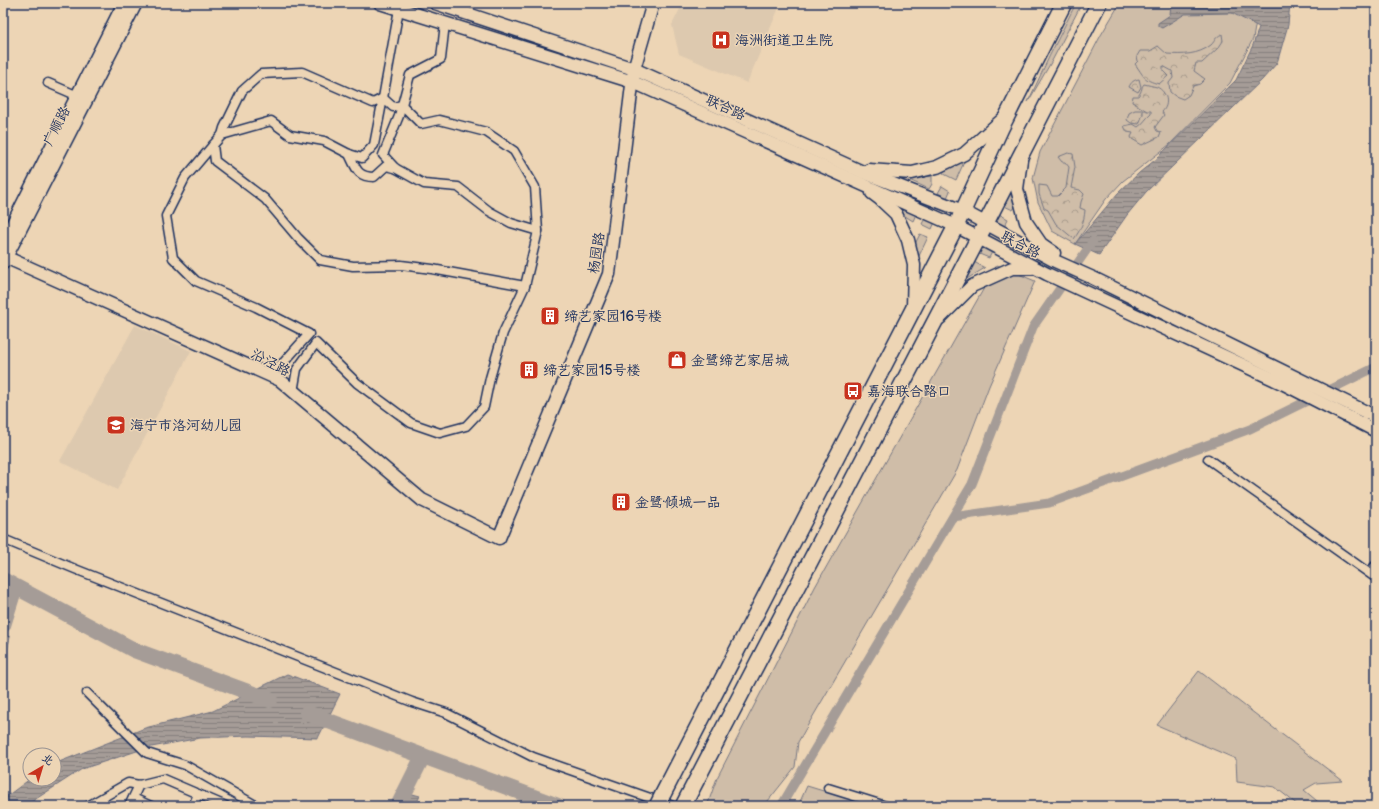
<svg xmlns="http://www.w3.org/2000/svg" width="1379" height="809" font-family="'Balsamiq Sans','LXGW WenKai TC',sans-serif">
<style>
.built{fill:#ddc9af}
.green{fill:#cfbda8;stroke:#757683}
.forest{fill:url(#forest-crowns);stroke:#757683}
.water{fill:url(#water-rules);stroke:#6e7080}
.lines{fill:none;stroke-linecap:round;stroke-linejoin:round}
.canal{stroke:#a59c97;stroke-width:9}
.river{stroke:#a59c97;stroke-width:16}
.street-casing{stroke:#1b2f5e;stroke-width:11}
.secondary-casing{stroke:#1b2f5e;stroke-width:15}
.highway-casing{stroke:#1b2f5e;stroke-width:18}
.street{stroke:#edd5b5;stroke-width:8}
.secondary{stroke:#edd5b5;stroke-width:12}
.highway{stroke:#edd5b5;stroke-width:15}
.highway-bridge-casing{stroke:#1b2f5e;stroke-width:18;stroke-linecap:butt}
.highway-bridge{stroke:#edd5b5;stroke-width:15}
.labels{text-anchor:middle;stroke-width:3;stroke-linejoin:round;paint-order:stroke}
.poi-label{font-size:14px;fill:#1b2f5e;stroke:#edd5b5;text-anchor:start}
.street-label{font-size:14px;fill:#1b2f5e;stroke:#edd5b5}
</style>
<defs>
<pattern id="forest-crowns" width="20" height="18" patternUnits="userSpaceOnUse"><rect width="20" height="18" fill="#cfbda8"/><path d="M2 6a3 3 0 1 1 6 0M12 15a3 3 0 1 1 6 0" fill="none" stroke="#a79a8c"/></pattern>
<pattern id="water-rules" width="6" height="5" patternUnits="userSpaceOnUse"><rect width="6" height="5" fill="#a59c97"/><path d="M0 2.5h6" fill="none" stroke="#86807e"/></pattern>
</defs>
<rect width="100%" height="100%" fill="#edd5b5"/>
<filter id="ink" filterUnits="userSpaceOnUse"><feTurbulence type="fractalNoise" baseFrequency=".025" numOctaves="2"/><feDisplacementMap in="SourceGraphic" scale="8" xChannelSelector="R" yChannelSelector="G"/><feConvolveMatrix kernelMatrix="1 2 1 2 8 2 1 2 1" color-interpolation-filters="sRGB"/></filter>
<g filter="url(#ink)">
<!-- built -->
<g class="built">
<polygon points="683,3 781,3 747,83 679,54 672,25"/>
<polygon points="135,325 191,351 117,490 60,461"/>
</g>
<!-- green -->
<g class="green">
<polygon points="1076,3 1082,3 1053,59 1028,102 1049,57"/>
<polygon points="1120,3 1259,3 1253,39 1230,83 1169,145 1123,181 1106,199 1075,244 1052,231 1038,202 1033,178 1040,152 1101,35"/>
<polygon points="965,160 956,180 944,174 943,172"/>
<polygon points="932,176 932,184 929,189 907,179"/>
<polygon points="1011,183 1016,205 1013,210 1002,205"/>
<polygon points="942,186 950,191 947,198 938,193"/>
<polygon points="890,199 917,212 913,221 900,213"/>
<polygon points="997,213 1008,219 1004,227 994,222"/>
<polygon points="925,218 935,222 932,229 922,224"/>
<polygon points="920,234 928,237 918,258 915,244"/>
<polygon points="982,244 993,250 989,258 977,253"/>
<polygon points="974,262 985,268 965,280"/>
<polygon points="997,265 1035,281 989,386 957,470 798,742 795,767 764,806 707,806 717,778 815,587"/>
<polygon points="1199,671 1343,781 1316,783 1304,790 1323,806 1299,806 1275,787 1237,782 1236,759 1157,725"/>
<polygon points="807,786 872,806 798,806"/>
</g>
<!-- forest -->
<g class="forest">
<path d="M1222,34L1223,41L1219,47L1202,63H1196L1194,71L1205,79L1200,84L1193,86L1189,95L1183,99L1175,96L1170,92L1169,83L1173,78L1172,71L1163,66V71L1168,76L1159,84C1143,80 1144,76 1135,64L1138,61L1137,56L1140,51H1150L1158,46L1167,54C1183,55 1198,55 1211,45C1216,40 1214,38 1222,34Z"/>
<path d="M1139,79L1141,87L1138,92L1129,87C1131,82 1134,80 1139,79Z"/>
<path d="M1144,84C1148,85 1153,86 1157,87C1167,92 1170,104 1162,112L1164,115L1155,127L1157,131L1161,132L1159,137L1142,145L1132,139L1131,137L1133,133L1127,132L1124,126L1133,124L1138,127C1143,124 1146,118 1151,114V111H1147L1132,102L1133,96H1138C1143,90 1141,87 1144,84Z"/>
<polygon points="1135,110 1143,110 1143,114 1139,124 1131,123 1127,120 1129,113"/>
<path d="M1068,153L1073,154L1075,167L1071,188L1080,190L1084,194L1081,202L1080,208L1085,210C1084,222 1081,229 1074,239L1056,224L1048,210L1044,208L1039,194V185L1047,186L1052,196H1058L1066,188L1069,167L1065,162H1062L1058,157Z"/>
</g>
<!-- water -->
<g class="water">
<polygon points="1171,3 1290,3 1288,25 1277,63 1262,80 1146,192 1127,215 1099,255 1075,244 1118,193 1139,173 1155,160 1236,80 1253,45 1259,27 1232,13 1185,14 1162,28 1158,26 1158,23 1170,15"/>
<polygon points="3,635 10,637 3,669"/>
<polygon points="287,674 340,694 318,738 248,736 200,738 146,748 82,769 25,806 3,806 3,799 30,779 54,779 54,764 145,728 213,711"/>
<polygon points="401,791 420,796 415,806 393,806"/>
</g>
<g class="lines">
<!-- canal -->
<g class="canal">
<polyline points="953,517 1049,503 1250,429 1376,367"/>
<polyline points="781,806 972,484 1033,327 1093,241"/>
</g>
<!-- river -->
<g class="river">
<polyline points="3,580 134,650 270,700"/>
<polyline points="3,625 15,587"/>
<polyline points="307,713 558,806"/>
<polyline points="398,806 423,756"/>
</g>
<!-- street casing -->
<g class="street-casing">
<g id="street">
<polyline points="399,9 383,98 373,103 302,72 261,74 242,91 224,128 222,135 213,145 215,161 265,199 298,238 320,260 353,266 401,265 432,269 525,286"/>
<polyline points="48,83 78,96"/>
<polyline points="383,98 393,107 402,105 421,124 439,120 486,132 514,151 535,187 538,231"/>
<polyline points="222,135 271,121 290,135 324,141 349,154 362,158 374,145 383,98"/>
<polyline points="213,145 185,178 166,216 173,258 196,281 256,307 309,334 284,362 267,374"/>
<path d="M349,154C356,168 357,177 374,177L386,166L395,168"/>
<polyline points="293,392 297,369 316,343 357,383 411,423 440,433 466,426 484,407 490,378 503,333 525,286 538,231 511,223 489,211 458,187 424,184 395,168 383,155 399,116 410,75 441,59 445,23"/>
<polyline points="1208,459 1376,578"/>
<polyline points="3,539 75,569 412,702 446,713 533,757 673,806"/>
<polyline points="1369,572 1376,565"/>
<polyline points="87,693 147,753 185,765 257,806"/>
<polyline points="828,788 886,806"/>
<polyline points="133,798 151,806"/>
<polyline points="88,806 128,783 139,785 163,779 226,806"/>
<polyline points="129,806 139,785"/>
<polyline points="193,806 198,794"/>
</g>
</g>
<!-- secondary casing -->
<g class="secondary-casing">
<g id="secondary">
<polyline points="380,3 633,82 956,226 1047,274 1284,384 1376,431"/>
<polyline points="435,3 634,69 865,173 963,211 1055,261 1093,278 1376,417"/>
<polyline points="1021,160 1017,189 1026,222 1041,244 1054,253"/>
<polyline points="869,170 912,173 937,167 964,154 1003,119"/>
<polyline points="872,193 880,199 896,214 908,240 914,265 913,308"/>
<polyline points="3,243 124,3"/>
<polyline points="3,256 280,380 422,500 499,538 609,274 634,69 653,3"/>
<polyline points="3,263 136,3"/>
<polyline points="940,318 972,286 1012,268 1032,268"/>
</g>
</g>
<!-- highway casing -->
<g class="highway-casing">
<g id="highway">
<polyline points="663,794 956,226 1001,128 1064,3"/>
<polyline points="683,806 986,223 1099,3"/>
</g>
</g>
<!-- street -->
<use href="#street" class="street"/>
<!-- secondary -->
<use href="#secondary" class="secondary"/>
<!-- highway -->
<use href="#highway" class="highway"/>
<!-- highway-bridge casing -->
<g class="highway-bridge-casing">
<polyline id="highway-bridge" points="657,806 663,794"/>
</g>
<!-- highway-bridge -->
<use href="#highway-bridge" class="highway-bridge"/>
</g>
</g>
<!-- icons -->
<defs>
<g id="hospital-square" transform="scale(1)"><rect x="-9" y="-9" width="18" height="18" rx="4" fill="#c8321e" stroke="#edd5b5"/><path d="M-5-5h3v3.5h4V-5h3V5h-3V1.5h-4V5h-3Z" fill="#fff"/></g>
<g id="building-square" transform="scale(1)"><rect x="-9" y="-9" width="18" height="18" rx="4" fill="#c8321e" stroke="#edd5b5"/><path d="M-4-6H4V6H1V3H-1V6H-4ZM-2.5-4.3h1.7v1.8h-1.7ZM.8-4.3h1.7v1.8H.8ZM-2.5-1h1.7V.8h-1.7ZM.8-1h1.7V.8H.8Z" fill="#fff"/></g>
<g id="shop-square" transform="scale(1)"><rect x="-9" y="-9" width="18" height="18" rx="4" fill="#c8321e" stroke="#edd5b5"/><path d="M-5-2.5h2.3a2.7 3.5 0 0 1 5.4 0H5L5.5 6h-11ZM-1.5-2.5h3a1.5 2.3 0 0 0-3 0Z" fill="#fff"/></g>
<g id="bus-square" transform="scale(1)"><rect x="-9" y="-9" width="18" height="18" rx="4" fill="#c8321e" stroke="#edd5b5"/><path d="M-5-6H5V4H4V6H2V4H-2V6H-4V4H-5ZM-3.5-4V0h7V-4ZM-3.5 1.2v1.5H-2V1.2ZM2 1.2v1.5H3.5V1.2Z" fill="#fff"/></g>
<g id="school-square" transform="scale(1)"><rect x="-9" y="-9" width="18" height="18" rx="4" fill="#c8321e" stroke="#edd5b5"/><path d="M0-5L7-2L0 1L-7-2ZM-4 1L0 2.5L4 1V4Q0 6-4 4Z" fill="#fff"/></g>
</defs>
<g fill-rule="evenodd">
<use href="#hospital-square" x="721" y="40"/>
<use href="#building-square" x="550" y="316"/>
<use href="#shop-square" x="677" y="360"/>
<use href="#building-square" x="529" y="370"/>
<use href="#bus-square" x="853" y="391"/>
<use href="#school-square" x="116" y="425"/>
<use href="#building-square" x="621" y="502"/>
</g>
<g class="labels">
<!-- poi labels -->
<g class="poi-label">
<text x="735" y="45">海洲街道卫生院</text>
<text x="564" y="321">缔艺家园16号楼</text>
<text x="691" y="365">金鹭缔艺家居城</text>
<text x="543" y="375">缔艺家园15号楼</text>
<text x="867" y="396">嘉海联合路口</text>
<text x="130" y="430">海宁市洛河幼儿园</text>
<text x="635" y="507">金鹭·倾城一品</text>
</g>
<!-- street labels -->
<g class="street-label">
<text transform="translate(726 107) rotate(24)" y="5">联合路</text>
<text transform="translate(56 126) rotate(-63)" y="5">广顺路</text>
<text transform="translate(1021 244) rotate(27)" y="5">联合路</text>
<text transform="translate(596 253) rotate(-81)" y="5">杨园路</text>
<text transform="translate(271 362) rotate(28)" y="5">沿泾路</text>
</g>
</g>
<!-- margin -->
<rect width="1379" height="809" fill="none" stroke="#edd5b5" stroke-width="16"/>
<rect x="8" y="8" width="1363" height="793" fill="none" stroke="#1b2f5e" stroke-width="1.5" filter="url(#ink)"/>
<!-- north arrow -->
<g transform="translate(42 767) rotate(38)"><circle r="19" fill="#edd5b5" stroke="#999392"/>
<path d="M0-3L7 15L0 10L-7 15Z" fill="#c8321e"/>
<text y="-6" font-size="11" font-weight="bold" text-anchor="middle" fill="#1b2f5e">北</text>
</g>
</svg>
